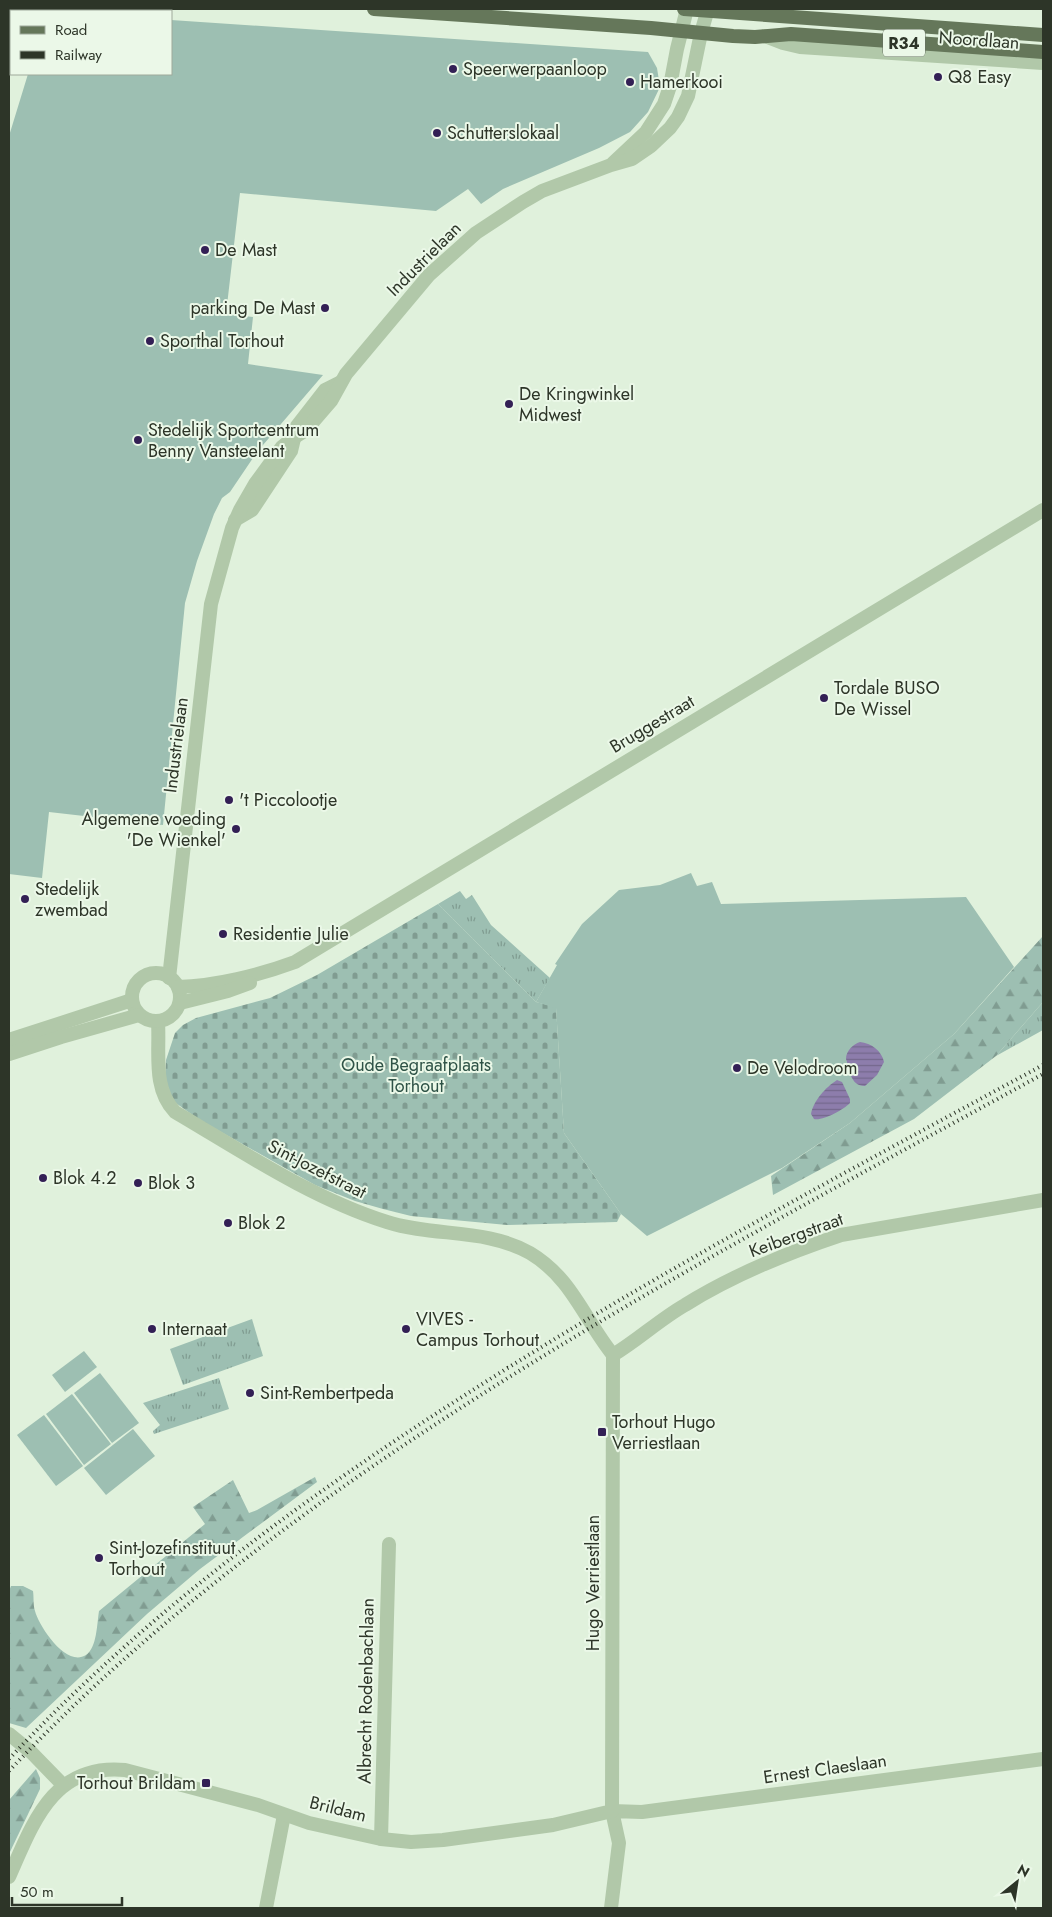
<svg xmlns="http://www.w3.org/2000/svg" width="1052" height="1917" font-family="Jost,sans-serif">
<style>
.grass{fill:url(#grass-tufts)}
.forest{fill:url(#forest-firs)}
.cemetery{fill:url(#cemetery-stones)}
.pitch{fill:#9dbfb2}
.water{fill:url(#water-rules)}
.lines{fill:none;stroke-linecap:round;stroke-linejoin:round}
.minor{stroke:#b1c8a9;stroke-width:14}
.tertiary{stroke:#b1c8a9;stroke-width:14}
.primary{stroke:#65775a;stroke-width:14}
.rail{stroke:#2d3528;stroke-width:4;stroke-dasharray:1 4;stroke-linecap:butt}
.poi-dot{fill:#332055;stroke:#ebf8e8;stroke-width:2}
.labels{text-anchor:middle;stroke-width:4;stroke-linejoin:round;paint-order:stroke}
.shield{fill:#ebf8e8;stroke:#667062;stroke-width:1}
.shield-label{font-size:16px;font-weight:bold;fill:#2d3528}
.street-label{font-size:18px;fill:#2d3528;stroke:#ebf8e8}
.poi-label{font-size:18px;fill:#2d3528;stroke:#ebf8e8;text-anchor:start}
.park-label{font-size:18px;fill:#2e5246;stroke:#ebf8e8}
</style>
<defs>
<pattern id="grass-tufts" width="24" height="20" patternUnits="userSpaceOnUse" patternTransform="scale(1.25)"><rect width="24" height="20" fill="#9dbfb2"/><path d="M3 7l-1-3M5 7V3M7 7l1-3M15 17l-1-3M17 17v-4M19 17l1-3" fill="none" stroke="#809c91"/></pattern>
<pattern id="forest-firs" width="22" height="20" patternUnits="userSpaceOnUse" patternTransform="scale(1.25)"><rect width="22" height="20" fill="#9dbfb2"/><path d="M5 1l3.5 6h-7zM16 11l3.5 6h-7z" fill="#809c91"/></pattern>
<pattern id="cemetery-stones" width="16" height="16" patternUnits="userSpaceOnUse" patternTransform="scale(1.25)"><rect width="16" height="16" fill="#9dbfb2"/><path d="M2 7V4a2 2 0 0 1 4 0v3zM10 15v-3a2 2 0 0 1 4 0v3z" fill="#809c91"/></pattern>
<pattern id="water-rules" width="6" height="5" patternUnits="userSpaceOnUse" patternTransform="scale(1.25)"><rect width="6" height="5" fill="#8d7dac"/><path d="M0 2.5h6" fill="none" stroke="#74678c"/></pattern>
</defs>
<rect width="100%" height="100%" fill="#e0f1dc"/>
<!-- grass -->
<g class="grass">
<polygon points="460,891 466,899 472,895 491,925 550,978 536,1002 438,904"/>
<polygon points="1043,1002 1043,1030 996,1056"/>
<polygon points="252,1319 263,1356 183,1385 170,1349"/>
<polygon points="219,1378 229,1409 154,1434 153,1431 160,1425 143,1403"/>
</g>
<!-- forest -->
<g class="forest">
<polygon points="1043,936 1043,1002 996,1056 914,1119 773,1195 771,1176 850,1123 954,1034"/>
<path d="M315,1477L317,1482L200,1569L147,1614L26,1728L9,1723V1591L11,1586H23L33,1591C34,1598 33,1605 35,1611C39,1626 66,1668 86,1655C97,1648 97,1623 99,1611L205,1524L193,1507L233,1480L249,1513L257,1510Z"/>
<polygon points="36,1769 40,1778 40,1789 9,1854 9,1800"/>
</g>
<!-- cemetery -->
<polygon class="cemetery" points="438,904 536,1002 556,1007 564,1133 621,1214 617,1222 507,1225 411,1216 383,1209 355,1201 315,1185 198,1119 173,1101 165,1078 166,1060 175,1033 183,1025 196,1018 270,998 317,975"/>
<!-- pitch -->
<g class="pitch">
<polygon points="171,20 648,52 657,68 660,87 648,112 630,132 599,148 503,189 481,204 468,189 436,211 240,193 226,314 253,317 248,364 323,375 257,452 230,492 222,498 214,514 197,561 185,603 163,825 49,812 42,878 9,874 9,136 28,74 171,74"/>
<polygon points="691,873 697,886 712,882 721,904 966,897 1014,967 954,1034 850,1123 782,1168 647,1236 621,1214 564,1133 556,1008 536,1002 557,965 555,964 582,924 619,890 660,885"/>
<polygon points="84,1351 97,1367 65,1392 52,1375"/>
<polygon points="100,1373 139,1423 112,1443 74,1393"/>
<polygon points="72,1394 111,1444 84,1465 46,1414"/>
<polygon points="44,1415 83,1466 56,1486 17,1435"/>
<polygon points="133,1429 155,1456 106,1495 84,1468"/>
</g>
<!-- water -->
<g class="water">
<path d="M860,1042C871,1043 882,1051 884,1062L877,1075L865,1086C850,1086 850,1070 846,1059C846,1051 853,1044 860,1042Z"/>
<path d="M837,1080L842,1082L850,1099V1103C843,1110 823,1121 814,1119L811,1114C813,1101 826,1087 837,1080Z"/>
</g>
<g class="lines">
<!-- minor -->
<g class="minor">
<polyline points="765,36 783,43 800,47 1043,63"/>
<polyline points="613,163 646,132 664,104 670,86 677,49 687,9"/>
<polyline points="235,520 252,510 291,451 297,426 325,390 341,382"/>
<polyline points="169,978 211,604 232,528 240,510 255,484 282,447 293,438 306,430 331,401 346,374 429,275 476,233 523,202 542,191 611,165 632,159 651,146 670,128 678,117 688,96 701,33 708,9"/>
<path d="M158,1022C160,1052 152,1088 175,1112C243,1152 311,1198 387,1222C434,1237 486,1228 530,1253C572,1278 584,1319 613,1355"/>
<polyline points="9,1734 31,1752 63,1785"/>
<polyline points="381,1839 389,1544"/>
<polyline points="266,1908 284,1815"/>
<polyline points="611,1908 619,1843 612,1811 642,1812 1043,1759"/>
</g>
<!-- tertiary -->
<g class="tertiary">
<circle cx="156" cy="997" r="24"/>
<path d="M178,987C215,986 260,975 295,962L1043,510"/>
<polyline points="180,1003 228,991 250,983"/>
<polyline points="9,1040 132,1000"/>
<polyline points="9,1054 61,1037 139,1015"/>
<path d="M9,1877C33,1823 53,1763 125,1770L258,1805L309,1823L381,1839L411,1842L443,1840L553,1825L612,1811L613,1355C638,1340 659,1320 685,1305C733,1275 787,1253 841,1235L1043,1200"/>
</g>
<!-- primary -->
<g class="primary">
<polyline points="374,9 651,28 733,36 755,37 791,34 1043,52"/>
<polyline points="684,9 1043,35"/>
</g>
<!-- rail -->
<g class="rail">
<path d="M9,1759C144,1615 299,1501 465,1395C652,1275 848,1171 1043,1065"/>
<path d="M9,1771C142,1630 296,1514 459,1409C648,1287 846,1182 1043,1074"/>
</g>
</g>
<!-- markers -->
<g class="poi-dot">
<circle cx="453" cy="69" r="5"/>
<circle cx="938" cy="77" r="5"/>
<circle cx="630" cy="82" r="5"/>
<circle cx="437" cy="133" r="5"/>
<circle cx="205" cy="250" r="5"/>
<circle cx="325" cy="308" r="5"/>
<circle cx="150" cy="341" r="5"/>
<circle cx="509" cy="404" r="5"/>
<circle cx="138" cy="440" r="5"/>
<circle cx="824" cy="698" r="5"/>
<circle cx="229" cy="800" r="5"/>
<circle cx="236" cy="829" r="5"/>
<circle cx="25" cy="899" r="5"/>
<circle cx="223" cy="934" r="5"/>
<circle cx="737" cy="1068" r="5"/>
<circle cx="43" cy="1178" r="5"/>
<circle cx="138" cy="1183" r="5"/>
<circle cx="228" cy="1223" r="5"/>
<circle cx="152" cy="1329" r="5"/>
<circle cx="406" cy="1329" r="5"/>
<circle cx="250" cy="1393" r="5"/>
<rect x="597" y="1427" width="10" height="10" rx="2.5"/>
<circle cx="99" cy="1558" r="5"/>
<rect x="201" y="1778" width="10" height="10" rx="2.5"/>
</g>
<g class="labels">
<!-- shield labels -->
<rect class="shield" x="883" y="29.5" width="42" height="27" rx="4"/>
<g class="shield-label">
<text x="904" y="49">R34</text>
</g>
<!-- street labels -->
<g class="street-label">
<text transform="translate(979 40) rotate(4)" y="6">Noordlaan</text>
<text transform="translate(424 259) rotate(-45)" y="6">Industrielaan</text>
<text transform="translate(652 724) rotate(-31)" y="6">Bruggestraat</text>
<text transform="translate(176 745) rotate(-83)" y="6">Industrielaan</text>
<text transform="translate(317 1169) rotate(27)" y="6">Sint-Jozefstraat</text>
<text transform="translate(796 1235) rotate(-20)" y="6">Keibergstraat</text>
<text transform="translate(593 1583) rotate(-90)" y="6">Hugo Verriestlaan</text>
<text transform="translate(366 1691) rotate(-89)" y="6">Albrecht Rodenbachlaan</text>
<text transform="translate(825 1769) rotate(-8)" y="6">Ernest Claeslaan</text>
<text transform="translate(338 1809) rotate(14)" y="6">Brildam</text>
</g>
<!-- poi labels -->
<g class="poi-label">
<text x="463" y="75">Speerwerpaanloop</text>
<text x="948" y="83">Q8 Easy</text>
<text x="640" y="88">Hamerkooi</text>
<text x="447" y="139">Schutterslokaal</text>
<text x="215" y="256">De Mast</text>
<text x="315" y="314" text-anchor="end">parking De Mast</text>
<text x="160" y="347">Sporthal Torhout</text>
<text x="519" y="400">De Kringwinkel<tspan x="519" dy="21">Midwest</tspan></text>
<text x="148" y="436">Stedelijk Sportcentrum<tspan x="148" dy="21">Benny Vansteelant</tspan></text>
<text x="834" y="694">Tordale BUSO<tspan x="834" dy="21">De Wissel</tspan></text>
<text x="239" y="806">'t Piccolootje</text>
<text x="226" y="825" text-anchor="end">Algemene voeding<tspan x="226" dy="21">'De Wienkel'</tspan></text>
<text x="35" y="895">Stedelijk<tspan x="35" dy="21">zwembad</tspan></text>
<text x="233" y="940">Residentie Julie</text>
<text x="747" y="1074">De Velodroom</text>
<text x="53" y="1184">Blok 4.2</text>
<text x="148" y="1189">Blok 3</text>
<text x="238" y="1229">Blok 2</text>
<text x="416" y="1325">VIVES -<tspan x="416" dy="21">Campus Torhout</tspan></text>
<text x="162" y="1335">Internaat</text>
<text x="260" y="1399">Sint-Rembertpeda</text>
<text x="612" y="1428">Torhout Hugo<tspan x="612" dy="21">Verriestlaan</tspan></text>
<text x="109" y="1554">Sint-Jozefinstituut<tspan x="109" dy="21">Torhout</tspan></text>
<text x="196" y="1789" text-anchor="end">Torhout Brildam</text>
</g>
<!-- park labels -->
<g class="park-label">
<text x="416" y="1071">Oude Begraafplaats<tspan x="416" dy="21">Torhout</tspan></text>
</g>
</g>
<!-- border -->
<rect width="1052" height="1917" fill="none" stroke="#2d3528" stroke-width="20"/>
<!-- legend -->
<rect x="10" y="10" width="162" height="65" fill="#ebf8e8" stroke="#9faa9b"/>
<rect x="20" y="26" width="25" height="8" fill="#65775a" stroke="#9faa9b"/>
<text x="55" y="35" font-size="15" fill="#2d3528">Road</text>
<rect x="20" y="51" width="25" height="8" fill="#2d3528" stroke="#9faa9b"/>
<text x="55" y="60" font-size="15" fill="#2d3528">Railway</text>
<!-- north arrow -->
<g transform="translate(1017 1882) rotate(30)" stroke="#ebf8e8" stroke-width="4" paint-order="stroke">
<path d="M0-4L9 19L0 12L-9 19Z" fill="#2d3528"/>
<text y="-8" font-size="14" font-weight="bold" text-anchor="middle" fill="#2d3528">N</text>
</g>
<!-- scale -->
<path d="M12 1897v8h110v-8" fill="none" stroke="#2d3528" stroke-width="2.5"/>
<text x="20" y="1897" font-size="15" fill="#2d3528" stroke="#ebf8e8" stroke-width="4" paint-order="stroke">50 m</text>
</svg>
